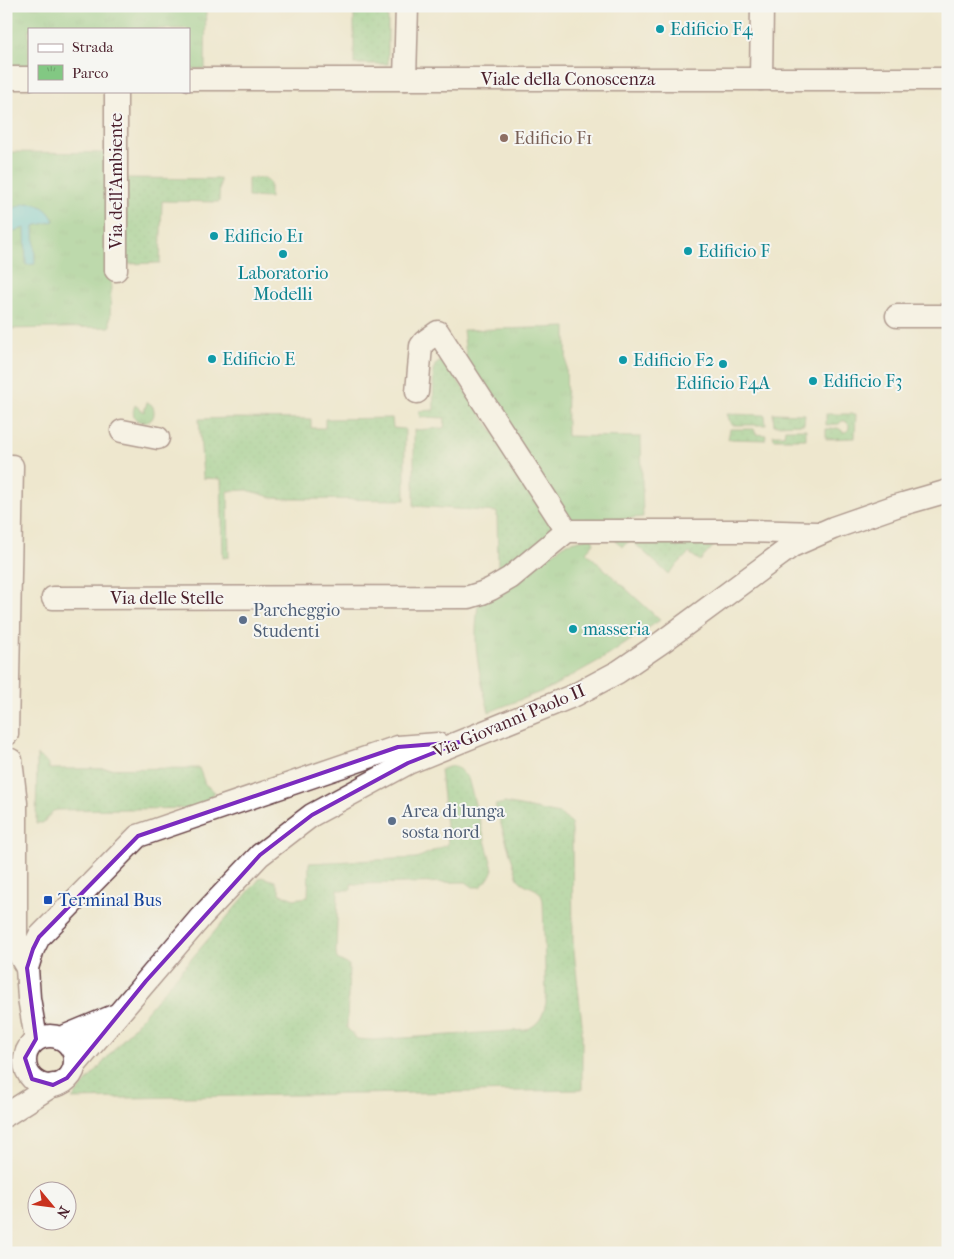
<svg xmlns="http://www.w3.org/2000/svg" width="954" height="1259" font-family="'IM FELL French Canon',serif">
<style>
.grass{fill:url(#grass-dots);stroke:#667457}
.park{fill:url(#park-tufts);stroke:#667457}
.water{fill:#5fc9db;stroke:#547483}
.lines{fill:none;stroke-linecap:round;stroke-linejoin:round}
.stream{stroke:#5fc9db;stroke-width:4.5}
.minor-casing{stroke:#633d43;stroke-width:25}
.minor{stroke:#fff;stroke-width:22}
.marked{fill:none;stroke:#7b2cbf;stroke-width:4;stroke-linejoin:round}
.culture-dot{fill:#0f9aa8;stroke:#f6f6f2;stroke-width:2}
.education-dot{fill:#8d6e63;stroke:#f6f6f2;stroke-width:2}
.service-dot{fill:#5c6f8a;stroke:#f6f6f2;stroke-width:2}
.transit-dot{fill:#1a4fb4;stroke:#f6f6f2;stroke-width:2}
.labels{text-anchor:middle;stroke-width:4;stroke-linejoin:round;paint-order:stroke}
.culture-label{font-size:18px;fill:#0d838f;stroke:#f6f6f2;text-anchor:start}
.street-label{font-size:18px;fill:#4a1f2b;stroke:#f6f6f2}
.education-label{font-size:18px;fill:#785e54;stroke:#f6f6f2;text-anchor:start}
.service-label{font-size:18px;fill:#4e5e75;stroke:#f6f6f2;text-anchor:start}
.transit-label{font-size:18px;fill:#164399;stroke:#f6f6f2;text-anchor:start}
</style>
<defs>
<pattern id="grass-dots" width="8" height="8" patternUnits="userSpaceOnUse" patternTransform="scale(1.25)"><rect width="8" height="8" fill="#82c883"/><path d="M2 2h.1M6 6h.1" fill="none" stroke="#72ab71" stroke-width="1.8" stroke-linecap="round"/></pattern>
<pattern id="park-tufts" width="24" height="20" patternUnits="userSpaceOnUse" patternTransform="scale(1.25)"><rect width="24" height="20" fill="#82c883"/><path d="M3 7l-1-3M5 7V3M7 7l1-3M15 17l-1-3M17 17v-4M19 17l1-3" fill="none" stroke="#72ab71"/></pattern>
</defs>
<rect width="100%" height="100%" fill="#f6f6f2"/>
<filter id="ink" filterUnits="userSpaceOnUse"><feTurbulence type="fractalNoise" baseFrequency=".02" numOctaves="2"/><feDisplacementMap in="SourceGraphic" scale="10" xChannelSelector="R" yChannelSelector="G"/><feConvolveMatrix kernelMatrix="1 2 1 2 8 2 1 2 1" color-interpolation-filters="sRGB"/></filter>
<filter id="wash" filterUnits="userSpaceOnUse"><feTurbulence type="fractalNoise" baseFrequency=".0096" numOctaves="4" result="noise"/><feDisplacementMap in="SourceGraphic" scale="20" xChannelSelector="R" yChannelSelector="G"/><feGaussianBlur stdDeviation="1.12" result="paint"/><feColorMatrix in="noise" values="0 0 0 0 0 0 0 0 0 0 0 0 0 0 0 0 0 1.4 0 .05"/><feComposite in="paint" operator="in"/></filter>
<g filter="url(#wash)">
<rect width="100%" height="100%" fill="#eee7ce"/>
<!-- grass -->
<g class="grass">
<rect x="354" y="6" width="34" height="58"/>
<polygon points="127,178 220,179 219,202 162,201 160,263 125,264"/>
<polygon points="248,178 264,178 270,183 270,198 248,197"/>
<polygon points="441,361 444,361 559,526 538,547 498,572 497,512 414,506 414,430 444,428 445,418 420,417 418,411 434,410 433,371 435,365"/>
<polygon points="773,413 805,414 804,424 774,425"/>
<polygon points="727,414 765,415 766,425 731,425"/>
<path d="M826,414H856L855,438L826,439V429L838,428L844,432C848,431 849,430 849,425L845,421H842L839,424L826,425Z"/>
<polygon points="230,418 311,419 311,428 325,428 325,419 392,418 393,428 405,429 405,500 289,499 274,498 247,490 228,491 229,557 223,558 221,479 203,478 199,419"/>
<polygon points="730,429 754,429 756,434 766,435 765,440 728,439"/>
<polygon points="785,429 806,429 806,439 774,439 773,435 784,435"/>
<polygon points="613,537 722,537 700,561 689,553 668,574 631,540 622,547"/>
<polygon points="37,755 49,764 49,769 199,768 205,784 215,792 204,808 59,810 53,811 43,823 36,823"/>
<path d="M451,766L458,768L468,778L493,869C490,877 487,882 480,887H473L466,882L351,884V890H338L336,952L337,959L349,965L347,1028L357,1039L372,1040L526,1030C540,1023 542,1018 546,1003L543,901C540,885 528,890 518,879L495,805L505,803L560,814L571,823L572,830L573,942L582,1023V1090L72,1099L261,877L275,881L281,894L294,899L308,897L309,863L417,858L448,844L440,770Z"/>
</g>
<!-- park -->
<g class="park">
<polygon points="6,6 206,6 205,69 189,69 189,29 29,29 29,68 6,67"/>
<polygon points="6,152 114,153 110,327 6,329"/>
<polygon points="566,327 567,436 641,437 643,517 572,525 467,364 463,330"/>
<path d="M147,402C151,404 154,406 154,411C156,428 126,426 135,405L144,412Z"/>
<path d="M592,537L594,543L586,552L660,620L609,655L548,689L489,712C484,693 479,674 477,655C475,639 476,621 478,605L567,543Z"/>
</g>
<!-- water -->
<path class="water" d="M27,203C39,203 49,209 54,221L34,226L35,264L26,265L25,228L7,233C6,216 10,207 27,203Z"/>
<g class="lines">
<!-- stream -->
<polyline class="stream" points="946,1253 948,1252"/>
</g>
</g>
<g filter="url(#ink)">
<g class="lines">
<!-- minor casing -->
<g class="minor-casing">
<g id="minor">
<polyline points="6,78 29,78"/>
<polyline points="189,79 948,79"/>
<polyline points="405,79 407,6"/>
<polyline points="761,79 762,6"/>
<polyline points="116,91 116,270"/>
<polyline points="897,316 948,316"/>
<polyline points="417,392 421,346 424,342 438,332 567,531"/>
<polyline points="122,431 158,438"/>
<polyline points="6,466 12,466 7,734"/>
<polyline points="53,598 469,597 482,593 491,589 510,578 567,531 749,531 816,533"/>
<polyline points="11,760 16,803 16,949 27,968"/>
<circle cx="50" cy="1061" r="25"/>
<polyline points="61,1038 114,1016"/>
<polyline points="36,1039 29,998 27,968 33,949 39,937 138,836 398,747 438,744"/>
<polyline points="75,1065 201,917 260,855 312,815 408,763 575,695 618,672 662,642 792,546 833,528 896,506 948,491"/>
<polyline points="6,1115 53,1085"/>
</g>
</g>
<!-- minor -->
<use href="#minor" class="minor"/>
</g>
</g>
<!-- marked area -->
<path d="M0 0H954V1259H0ZM461,742L408,763L312,815L260,855L146,981L67,1078L53,1085L32,1079L25,1058L36,1039L27,968L33,949L39,937L138,836L398,747Z" fill="#eee7ce" fill-opacity=".55" fill-rule="evenodd"/>
<path class="marked" d="M461,742L408,763L312,815L260,855L146,981L67,1078L53,1085L32,1079L25,1058L36,1039L27,968L33,949L39,937L138,836L398,747Z"/>
<!-- markers -->
<g class="culture-dot">
<circle cx="660" cy="29" r="5"/>
<circle cx="214" cy="236" r="5"/>
<circle cx="688" cy="251" r="5"/>
<circle cx="283" cy="254" r="5"/>
<circle cx="212" cy="359" r="5"/>
<circle cx="623" cy="360" r="5"/>
<circle cx="723" cy="364" r="5"/>
<circle cx="813" cy="381" r="5"/>
<circle cx="573" cy="629" r="5"/>
</g>
<circle class="education-dot" cx="504" cy="138" r="5"/>
<g class="service-dot">
<circle cx="243" cy="620" r="5"/>
<circle cx="392" cy="821" r="5"/>
</g>
<rect class="transit-dot" x="43" y="895" width="10" height="10" rx="2.5"/>
<g class="labels">
<!-- culture labels -->
<g class="culture-label">
<text x="670" y="35">Edificio F4</text>
<text x="224" y="242">Edificio E1</text>
<text x="698" y="257">Edificio F</text>
<text x="283" y="279" text-anchor="middle">Laboratorio<tspan x="283" dy="21">Modelli</tspan></text>
<text x="222" y="365">Edificio E</text>
<text x="633" y="366">Edificio F2</text>
<text x="823" y="387">Edificio F3</text>
<text x="723" y="389" text-anchor="middle">Edificio F4A</text>
<text x="583" y="635">masseria</text>
</g>
<!-- street labels -->
<g class="street-label">
<text x="568" y="85">Viale della Conoscenza</text>
<text transform="translate(116 181) rotate(-90)" y="6">Via dell'Ambiente</text>
<text x="167" y="604">Via delle Stelle</text>
<text transform="translate(509 721) rotate(-23)" y="6">Via Giovanni Paolo II</text>
</g>
<!-- education labels -->
<g class="education-label">
<text x="514" y="144">Edificio F1</text>
</g>
<!-- service labels -->
<g class="service-label">
<text x="253" y="616">Parcheggio<tspan x="253" dy="21">Studenti</tspan></text>
<text x="402" y="817">Area di lunga<tspan x="402" dy="21">sosta nord</tspan></text>
</g>
<!-- transit labels -->
<g class="transit-label">
<text x="58" y="906">Terminal Bus</text>
</g>
</g>
<!-- margin -->
<rect width="954" height="1259" fill="none" stroke="#f6f6f2" stroke-width="25"/>
<!-- legend -->
<rect x="28" y="28" width="162" height="65" fill="#f6f6f2" stroke="#b1a0a2"/>
<rect x="38" y="44" width="25" height="8" fill="#ffffff" stroke="#b1a0a2"/>
<text x="72" y="52" font-size="15" fill="#4a1f2b">Strada</text>
<rect x="38" y="65" width="25" height="15" fill="url(#park-tufts)" stroke="#b1a0a2"/>
<text x="72" y="78" font-size="15" fill="#4a1f2b">Parco</text>
<!-- north arrow -->
<g transform="translate(52 1206) rotate(119)"><circle r="24" fill="#f6f6f2" stroke="#b1a0a2"/>
<path d="M0-4L9 19L0 12L-9 19Z" fill="#c8321e"/>
<text y="-8" font-size="14" font-weight="bold" text-anchor="middle" fill="#4a1f2b">N</text>
</g>
</svg>
